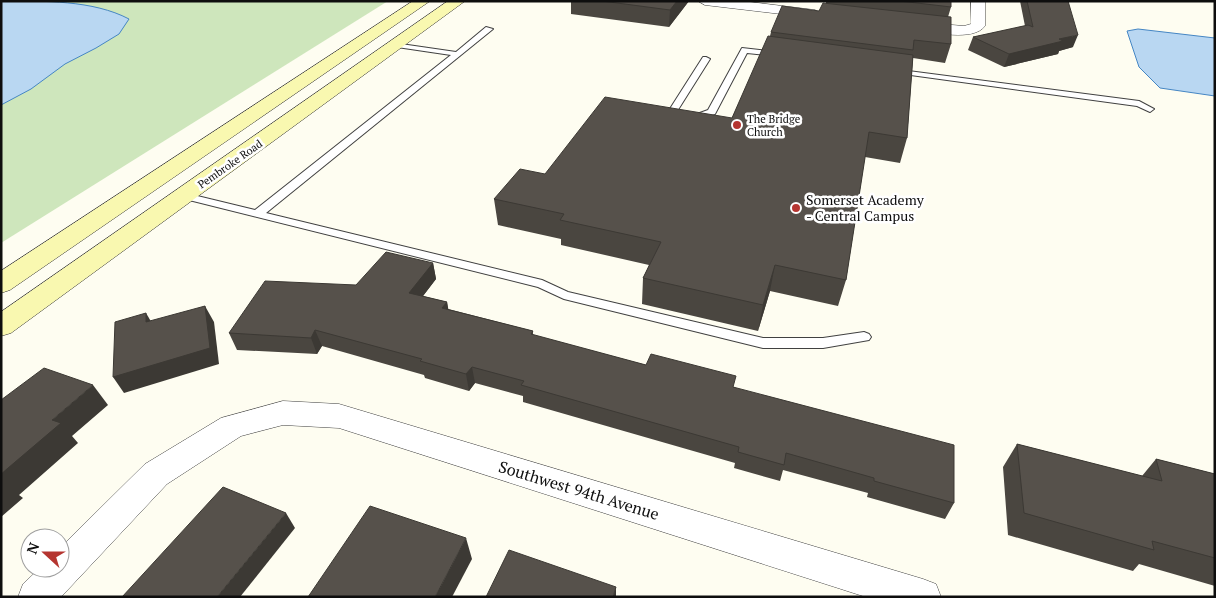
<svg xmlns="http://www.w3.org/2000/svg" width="1216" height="598" font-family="'PT Serif',serif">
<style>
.green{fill:#cee6bc}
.water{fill:#b9d7f2;stroke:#4586c4}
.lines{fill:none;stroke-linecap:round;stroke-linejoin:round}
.lane-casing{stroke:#414141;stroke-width:2}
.street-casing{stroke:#414141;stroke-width:1}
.secondary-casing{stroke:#303030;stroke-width:1}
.lane{fill:#fff;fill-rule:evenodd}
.street{fill:#fff;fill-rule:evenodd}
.secondary{fill:#f9f8b0;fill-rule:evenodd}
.wall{fill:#4a4640}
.shaded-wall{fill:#3c3934}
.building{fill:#56514b;stroke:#3c3934}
.poi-dot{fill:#b53530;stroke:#fff;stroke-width:2}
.labels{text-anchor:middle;stroke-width:5;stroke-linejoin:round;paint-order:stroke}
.far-poi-label{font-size:11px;fill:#0e0e0e;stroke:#fff;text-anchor:start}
.far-street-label{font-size:11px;fill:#0e0e0e;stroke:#fff}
.poi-label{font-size:14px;fill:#0e0e0e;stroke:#fff;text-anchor:start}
.near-street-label{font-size:16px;fill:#0e0e0e;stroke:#fff}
</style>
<rect width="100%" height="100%" fill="#fefdf1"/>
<!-- green -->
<polygon class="green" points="1,1 388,1 1,243"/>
<!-- water -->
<g class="water">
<path d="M1,1C44,1 93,0 129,19L119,34L96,48L65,64L31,89L1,105Z"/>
<polygon points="1138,29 1215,38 1215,96 1160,88 1139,67 1127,31"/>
</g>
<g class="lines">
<!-- lane casing -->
<g class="lane-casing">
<g id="lane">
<polygon points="486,27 493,29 266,213 542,280 568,292 763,338 823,338 864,332 869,334 871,337 869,340 823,348 763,348 564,299 538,287 181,198 180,196 185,193 255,210 451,55 397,47 393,45 394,43 456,52"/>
<polygon points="742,48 778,52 782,54 778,56 747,53 715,114 697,120 667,117 666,115 703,57 706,57 710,59 676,113 697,114 708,110"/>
<polygon points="893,69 1139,101 1154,109 1150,112 1137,106 896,73 893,73"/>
</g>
</g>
<!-- street casing -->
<g class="street-casing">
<g id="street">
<polygon points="698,1 742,1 815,10 822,14 815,18 705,5"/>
<path d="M971,1H985V26C973,42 933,32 916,30L911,29L909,26L911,23L916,22L964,26L971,24Z"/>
<polygon points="283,401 339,404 923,579 936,584 941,597 866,597 339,428 283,425 241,436 167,484 61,597 18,597 23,584 40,568 60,568 60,548 145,464 221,418"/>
</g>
</g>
<!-- secondary casing -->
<g class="secondary-casing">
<g id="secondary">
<polygon points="413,1 430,1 10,290 1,293 1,271"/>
<polygon points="448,1 465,1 11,333 1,336 1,312"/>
</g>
</g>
<!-- lane -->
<use href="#lane" class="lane"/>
<!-- street -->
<use href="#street" class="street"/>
<!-- secondary -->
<use href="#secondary" class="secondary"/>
</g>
<!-- wall -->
<g class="wall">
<polygon points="571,1 689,1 669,27 571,14"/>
<polygon points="826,1 951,1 951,7 948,17 951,44 945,63 913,58 907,138 900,163 865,157 846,280 838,306 770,291 758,331 642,304 643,278 649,265 561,245 561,239 498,225 494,199 545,174 732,118 770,36 771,32 819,11 826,4"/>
<polygon points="1020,1 1068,1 1073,47 1059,51 1058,54 1004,67 968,50 973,37 1025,26"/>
<polygon points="433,263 436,279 423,296 447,302 448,309 533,331 533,335 646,365 734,387 954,503 945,519 867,497 868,493 783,470 780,481 734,468 735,463 523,402 523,396 475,383 469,391 425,378 424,375 322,346 317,354 237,350 229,333 356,285"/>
<polygon points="1017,444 1142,476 1156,459 1215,474 1215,586 1139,564 1133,571 1008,535 1003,467"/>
</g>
<!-- shaded-wall -->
<g class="shaded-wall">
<polygon points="677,1 689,1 669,27 670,10"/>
<polygon points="1078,35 1073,47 1059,51 1058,54 1004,67 1009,54 1059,39"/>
<polygon points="433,263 436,279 413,309 409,293"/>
<polygon points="775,265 770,291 758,331 763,305"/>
<polygon points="447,302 450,318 442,308"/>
<polygon points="205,306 214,322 219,364 124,393 113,377"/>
<polygon points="146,313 156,330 146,322"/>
<polygon points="315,330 322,346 317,354 311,338"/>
<polygon points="472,367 475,383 469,391 466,374"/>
<polygon points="93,385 108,405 72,436 78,443 19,495 23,498 1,517 1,474 52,420"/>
<polygon points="286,513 295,528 240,597 217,597"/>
<polygon points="466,538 472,559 452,597 435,597"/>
<polygon points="616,587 616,597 613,597"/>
</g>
<!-- building -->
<g class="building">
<polygon points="602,1 677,1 670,10"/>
<polygon points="900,1 951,1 951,7"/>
<polygon points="1027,1 1068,1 1078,35 1059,39 1063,41 1009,54 973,37 1028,25 1033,27"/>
<polygon points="823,3 951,17 951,44 914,40 913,50 771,32 782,6 819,11"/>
<polygon points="768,36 913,55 907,138 869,132 846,280 775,265 763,305 643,278 661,242 560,220 564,214 494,199 520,169 545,174 605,97 732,118"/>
<polygon points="386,252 433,263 409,293 447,302 442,308 533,331 531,334 646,365 651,354 736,376 733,387 954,445 954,503 874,481 874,478 786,453 784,465 738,452 739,447 521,385 524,381 472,367 466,374 420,361 422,359 315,330 311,338 229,333 265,281 356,285"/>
<polygon points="205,306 210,348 113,377 115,322 146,313 146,322"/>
<polygon points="44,368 93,385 52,420 61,423 1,474 1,400"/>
<polygon points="1017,444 1162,481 1156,459 1215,474 1215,558 1152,541 1154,550 1024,513"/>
<polygon points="223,487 286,513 217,597 122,597"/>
<polygon points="370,506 466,538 435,597 308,597"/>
<polygon points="509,550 616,587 613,597 486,597"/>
</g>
<!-- markers -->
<g class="poi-dot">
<circle cx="737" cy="125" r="5"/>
<circle cx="796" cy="208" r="5"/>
</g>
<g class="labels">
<!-- far-poi labels -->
<g class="far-poi-label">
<text x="747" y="123">The Bridge<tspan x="747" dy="13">Church</tspan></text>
</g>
<!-- far-street labels -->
<g class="far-street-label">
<text transform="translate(230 164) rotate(-35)" y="4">Pembroke Road</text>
</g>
<!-- poi labels -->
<g class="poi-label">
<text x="806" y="205">Somerset Academy<tspan x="806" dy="16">- Central Campus</tspan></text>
</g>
<!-- near-street labels -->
<g class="near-street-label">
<text transform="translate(579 490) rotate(17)" y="6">Southwest 94th Avenue</text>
</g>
</g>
<!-- border -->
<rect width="1216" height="598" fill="none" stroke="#0e0e0e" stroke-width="5"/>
<!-- north arrow -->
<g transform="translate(45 553) rotate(291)"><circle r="24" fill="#ffffff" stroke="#9f9f9f"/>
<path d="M0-4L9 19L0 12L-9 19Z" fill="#b53530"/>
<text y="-8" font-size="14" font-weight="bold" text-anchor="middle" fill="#0e0e0e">N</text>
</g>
</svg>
